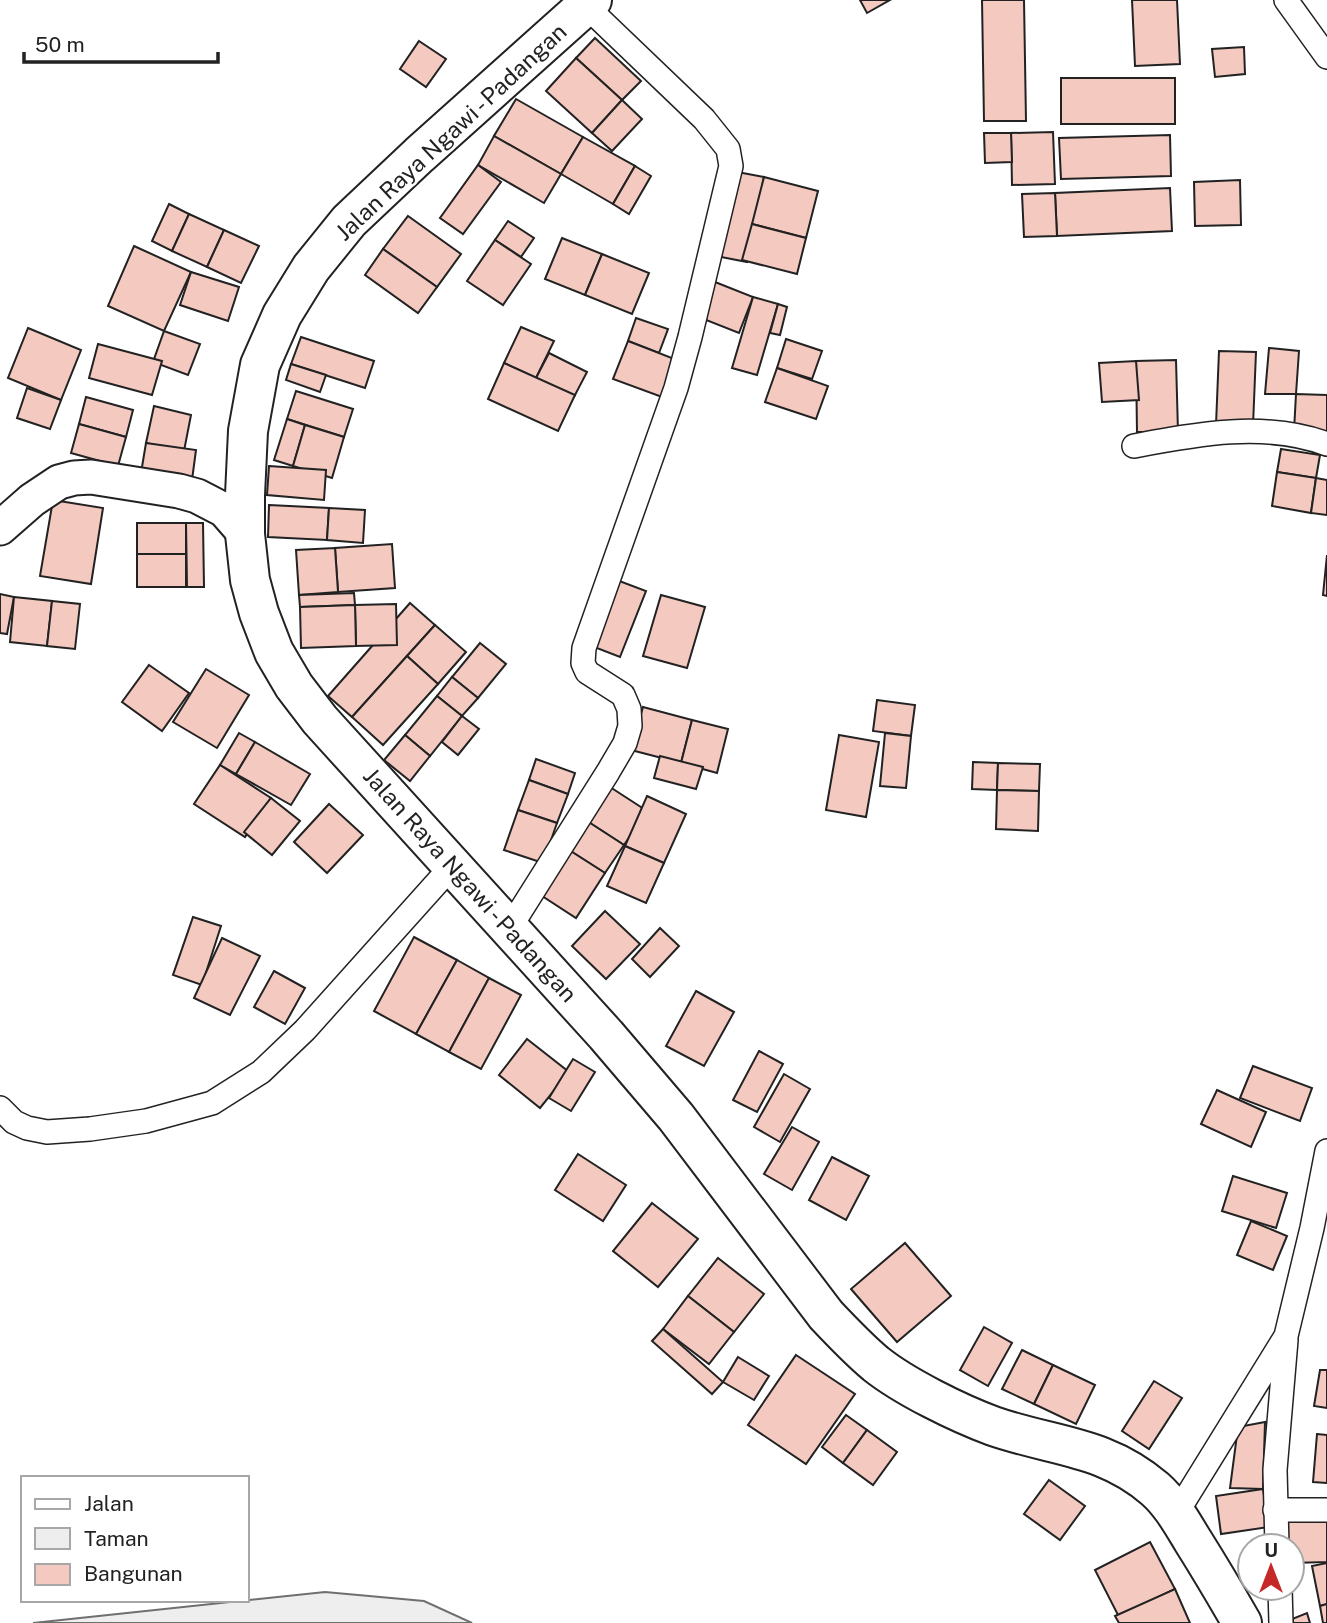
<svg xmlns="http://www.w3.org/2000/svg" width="1327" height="1623" font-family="'Public Sans',sans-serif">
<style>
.green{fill:#eee;stroke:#6f6f6f;stroke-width:2}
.building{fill:#f3c9c0;stroke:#222;stroke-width:2}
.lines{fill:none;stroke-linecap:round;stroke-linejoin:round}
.street-casing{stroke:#222;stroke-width:26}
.secondary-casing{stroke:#222;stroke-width:37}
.highway-casing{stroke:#222;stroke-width:42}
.street{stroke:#fff;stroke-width:23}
.secondary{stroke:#fff;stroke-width:33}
.highway{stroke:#fff;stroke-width:38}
.labels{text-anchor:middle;stroke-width:5;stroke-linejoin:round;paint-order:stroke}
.street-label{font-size:23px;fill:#222;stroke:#fff}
</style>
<rect width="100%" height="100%" fill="#fff"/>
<!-- green -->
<polygon class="green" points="325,1592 424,1601 472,1623 33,1623"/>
<!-- building -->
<g class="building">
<polygon points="860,0 890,0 867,13"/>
<polygon points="982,0 1024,0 1026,121 984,121"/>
<polygon points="1132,0 1177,0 1180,64 1135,66"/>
<polygon points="595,38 641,81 622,100 576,58"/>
<polygon points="419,41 446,59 426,87 400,69"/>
<polygon points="1244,47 1245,74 1215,77 1212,49"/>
<polygon points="576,58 622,100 592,133 546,91"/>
<rect x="1061" y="78" width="114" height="46"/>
<polygon points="516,99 583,137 561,174 494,136"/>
<polygon points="622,100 642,119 612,151 592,133"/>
<polygon points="1053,132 1055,184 1012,185 1011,133"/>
<polygon points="984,133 1011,133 1012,162 985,163"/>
<polygon points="1170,135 1171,176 1061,179 1059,138"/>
<polygon points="494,136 561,174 544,203 478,165"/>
<polygon points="583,137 635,166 613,204 561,174"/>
<polygon points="478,165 501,182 463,234 440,218"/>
<polygon points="635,166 651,176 629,214 613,204"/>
<polygon points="732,171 764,177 747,262 716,256"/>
<polygon points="764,177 818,191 806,238 752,224"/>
<polygon points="1240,180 1241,225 1195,226 1194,182"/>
<polygon points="1170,188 1172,231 1057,236 1055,193"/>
<polygon points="1055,193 1057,236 1024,237 1022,194"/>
<polygon points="169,204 189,214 172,251 152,241"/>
<polygon points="189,214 224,230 207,267 172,251"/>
<polygon points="408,216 461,254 437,287 383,249"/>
<polygon points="508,221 534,238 521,257 495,240"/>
<polygon points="752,224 806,238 797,274 742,260"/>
<polygon points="224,230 259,246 241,283 207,267"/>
<polygon points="562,238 602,254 585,295 545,279"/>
<polygon points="495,240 531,264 503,305 467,281"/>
<polygon points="134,246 191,272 164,331 108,306"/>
<polygon points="383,249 437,287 418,313 365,275"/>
<polygon points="602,254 649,273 632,314 585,295"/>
<polygon points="191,272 239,287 228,321 180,305"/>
<polygon points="715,282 753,297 739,333 701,318"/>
<polygon points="753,297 778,304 757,375 732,368"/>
<polygon points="778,304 787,307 780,335 770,333"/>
<polygon points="636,318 668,329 659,353 628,341"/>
<polygon points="521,327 554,341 536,378 504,363"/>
<polygon points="28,328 81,350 61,400 8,378"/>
<polygon points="164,331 200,344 188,375 153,362"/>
<polygon points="301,337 374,361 365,388 291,364"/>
<polygon points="786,339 822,351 812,379 777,368"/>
<polygon points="628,341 677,360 662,397 613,379"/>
<polygon points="98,344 162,361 152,395 89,378"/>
<polygon points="1269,348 1299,351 1296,394 1265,394"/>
<polygon points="1219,351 1256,352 1253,426 1216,425"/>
<polygon points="549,353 587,372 574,397 536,378"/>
<polygon points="1176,360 1178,432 1137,432 1136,361"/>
<polygon points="1136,361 1139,400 1102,402 1099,363"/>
<polygon points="504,363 575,395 558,431 488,399"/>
<polygon points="291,364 326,375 320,392 286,380"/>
<polygon points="777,368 828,386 816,419 765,402"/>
<polygon points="27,388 61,400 50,429 17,418"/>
<polygon points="296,391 353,409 344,437 287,419"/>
<polygon points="1296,394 1327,395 1327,432 1294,431"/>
<polygon points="86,397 133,410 126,437 79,424"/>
<polygon points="154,406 191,415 184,451 146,443"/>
<polygon points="287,419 305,425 293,466 274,460"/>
<polygon points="79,424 126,437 118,466 71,453"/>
<polygon points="305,425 344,437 332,478 293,466"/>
<polygon points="146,443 196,450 192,480 141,473"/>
<polygon points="1281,449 1320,455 1316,478 1277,472"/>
<polygon points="269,466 326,470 324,500 267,495"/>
<polygon points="1277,472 1316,478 1311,513 1272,506"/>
<polygon points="1316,478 1327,480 1327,515 1311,513"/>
<polygon points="53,500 103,508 91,584 40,576"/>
<polygon points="269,505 329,508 327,540 268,537"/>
<polygon points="329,508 365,510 363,543 327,540"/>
<rect x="137" y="523" width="49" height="31"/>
<polygon points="186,523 203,523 204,587 187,587"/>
<polygon points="392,544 395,588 338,592 335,548"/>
<polygon points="335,548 338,592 299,595 296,550"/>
<rect x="137" y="554" width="49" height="33"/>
<polygon points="1327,555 1327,596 1323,595"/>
<polygon points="614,579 646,591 620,657 589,645"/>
<polygon points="354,593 355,605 300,607 299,595"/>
<polygon points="0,594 14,597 7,634 0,633"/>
<polygon points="661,595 705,607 687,668 643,656"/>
<polygon points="14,597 52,601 47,646 10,642"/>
<polygon points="52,601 80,604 75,649 47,646"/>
<polygon points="410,603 435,625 352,717 328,696"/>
<polygon points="396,604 397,645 356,646 355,605"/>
<polygon points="355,605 356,646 301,648 300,607"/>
<polygon points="435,625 466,652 438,684 407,656"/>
<polygon points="480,643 506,664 478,698 452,677"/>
<polygon points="407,656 438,684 383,745 352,717"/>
<polygon points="149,665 189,693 162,731 122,702"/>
<polygon points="206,669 249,695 217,748 173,722"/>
<polygon points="452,677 478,698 462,716 437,696"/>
<polygon points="437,696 462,716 430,756 405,735"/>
<polygon points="877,700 915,705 911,736 873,731"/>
<polygon points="643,707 692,720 681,763 631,750"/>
<polygon points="462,716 479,729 458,755 442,742"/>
<polygon points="692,720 728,729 717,773 681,763"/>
<polygon points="239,733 255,742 236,774 220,765"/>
<polygon points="885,733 911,736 906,788 880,786"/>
<polygon points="405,735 430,756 410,781 384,760"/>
<polygon points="839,735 879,742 866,817 826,810"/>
<polygon points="255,742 310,774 291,805 236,774"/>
<polygon points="660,756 703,767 696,789 654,778"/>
<polygon points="536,759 575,773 568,794 529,780"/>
<polygon points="973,762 998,763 997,790 972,789"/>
<polygon points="998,763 1040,764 1039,791 997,790"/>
<polygon points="220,765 271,798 245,837 194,804"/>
<polygon points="529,780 568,794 557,823 518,810"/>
<polygon points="610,787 647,811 624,845 587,821"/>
<polygon points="997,790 1039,791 1038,831 996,829"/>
<polygon points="647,796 686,814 664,863 625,846"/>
<polygon points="271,798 300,821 272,855 244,832"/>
<polygon points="329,804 363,835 327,873 294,842"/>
<polygon points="518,810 557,823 543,863 504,850"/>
<polygon points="587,821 624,845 605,873 569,850"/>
<polygon points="625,846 664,863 646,903 607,886"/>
<polygon points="569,850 605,873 576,918 539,894"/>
<polygon points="605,911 640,944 606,979 572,946"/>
<polygon points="193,917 221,926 202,985 173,975"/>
<polygon points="660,928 679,946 650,977 632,959"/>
<polygon points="414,937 457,960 416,1034 374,1011"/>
<polygon points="222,938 260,956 230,1015 194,998"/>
<polygon points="457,960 489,978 449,1052 416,1034"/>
<polygon points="274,971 305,988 285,1024 254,1007"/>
<polygon points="489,978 521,995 481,1069 449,1052"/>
<polygon points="696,991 734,1012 704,1066 666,1046"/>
<polygon points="527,1039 569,1072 540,1108 499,1075"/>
<polygon points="759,1051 783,1064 757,1112 733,1100"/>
<polygon points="573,1059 595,1072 571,1111 549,1098"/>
<polygon points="1253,1066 1312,1088 1300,1121 1240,1098"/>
<polygon points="784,1074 810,1089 780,1142 754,1127"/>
<polygon points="1217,1090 1266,1112 1251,1147 1201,1124"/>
<polygon points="792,1127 819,1142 792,1190 764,1174"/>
<polygon points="578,1154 626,1185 603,1221 555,1190"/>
<polygon points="832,1157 869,1176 846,1220 809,1200"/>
<polygon points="1233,1176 1287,1193 1276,1228 1222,1211"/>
<polygon points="652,1203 698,1239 658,1287 613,1251"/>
<polygon points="1251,1221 1287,1236 1273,1270 1237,1255"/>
<polygon points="905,1243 951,1296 897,1342 851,1289"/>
<polygon points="718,1258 764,1294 734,1332 688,1296"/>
<polygon points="688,1296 734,1332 709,1364 663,1329"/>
<polygon points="984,1327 1012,1343 988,1386 960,1370"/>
<polygon points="663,1329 723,1382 712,1394 652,1341"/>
<polygon points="1022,1350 1053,1365 1034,1404 1002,1389"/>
<polygon points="796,1355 855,1394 806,1464 748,1425"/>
<polygon points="738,1357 769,1376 754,1400 723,1382"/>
<polygon points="1053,1365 1095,1385 1076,1424 1034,1404"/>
<polygon points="1320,1370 1327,1370 1327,1408 1314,1406"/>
<polygon points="1154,1381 1182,1398 1149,1449 1122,1431"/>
<polygon points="846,1415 867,1430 843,1463 822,1447"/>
<polygon points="1265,1422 1263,1489 1230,1488 1238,1427"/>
<polygon points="867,1430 897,1452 873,1485 843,1463"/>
<polygon points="1317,1434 1327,1435 1327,1483 1313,1482"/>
<polygon points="1049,1480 1085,1506 1060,1540 1024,1514"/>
<polygon points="1263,1489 1269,1527 1221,1534 1216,1496"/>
<polygon points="1327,1517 1327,1562 1292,1563 1292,1546 1288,1546 1287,1520"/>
<polygon points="1150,1542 1175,1589 1119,1617 1095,1570"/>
<polygon points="1327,1563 1327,1604 1320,1606 1312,1566"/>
<polygon points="1175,1589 1190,1623 1119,1623 1115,1616"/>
<polygon points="1327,1604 1327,1623 1323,1623 1320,1606"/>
<polygon points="1307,1613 1310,1623 1293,1623 1292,1619"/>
</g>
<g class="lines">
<!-- street casing -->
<g class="street-casing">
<g id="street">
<polyline points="1286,0 1327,57"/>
<path d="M1134,446C1197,434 1265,421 1327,444"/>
<polyline points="509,929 608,772 625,743 630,726 629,709 623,695 587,672 583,663 584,648 676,388 690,337 731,166 728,149 704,119 586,6"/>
<polyline points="0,1108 14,1122 27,1128 47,1132 90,1129 146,1121 212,1103 261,1072 305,1030 452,866"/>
<polyline points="1275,1510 1327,1510"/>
<polyline points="1176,1514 1286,1336 1312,1228 1327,1151"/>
<polyline points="1277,1546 1275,1470 1286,1340"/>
<polyline points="1280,1588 1281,1623"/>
</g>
</g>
<!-- secondary casing -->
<g class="secondary-casing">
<polyline id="secondary" points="0,528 32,500 59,482 74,478 91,477 179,491 197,496 224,510 245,534"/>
</g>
<!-- highway casing -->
<g class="highway-casing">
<path id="highway" d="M592,0L419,155L349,221L311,268L282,315L260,365L248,431L245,495V534L250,580L259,613L274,652L294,686L320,720L606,1035L676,1117L826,1315C842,1332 858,1349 876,1364C905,1387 958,1413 993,1426C1053,1447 1104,1445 1155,1489C1171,1503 1182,1523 1193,1541C1210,1568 1226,1595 1242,1623"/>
</g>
<!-- street -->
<use href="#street" class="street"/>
<!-- secondary -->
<use href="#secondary" class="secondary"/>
<!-- highway -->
<use href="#highway" class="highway"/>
</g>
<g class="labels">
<!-- street labels -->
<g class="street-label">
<text transform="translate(451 132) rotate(-43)" y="8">Jalan Raya Ngawi - Padangan</text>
<text transform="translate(470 885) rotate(48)" y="8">Jalan Raya Ngawi - Padangan</text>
</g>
</g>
<!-- legend -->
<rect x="21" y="1476" width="228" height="126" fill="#ffffff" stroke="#a7a7a7" stroke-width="2"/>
<rect x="35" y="1499" width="35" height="10" fill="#ffffff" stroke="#a7a7a7" stroke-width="2"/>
<text x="84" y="1511" font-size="21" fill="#222222">Jalan</text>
<rect x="35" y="1528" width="35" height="21" fill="#eeeeee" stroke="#a7a7a7" stroke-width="2"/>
<text x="84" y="1546" font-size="21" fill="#222222">Taman</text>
<rect x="35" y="1564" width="35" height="21" fill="#f3c9c0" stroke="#a7a7a7" stroke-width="2"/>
<text x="84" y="1581" font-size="21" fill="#222222">Bangunan</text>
<!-- north arrow -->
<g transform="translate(1271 1567)"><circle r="33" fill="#ffffff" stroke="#a7a7a7" stroke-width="2"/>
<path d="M0-5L12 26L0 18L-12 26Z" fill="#c62828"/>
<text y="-10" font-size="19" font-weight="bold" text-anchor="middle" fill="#222222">U</text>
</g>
<!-- scale -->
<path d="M24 52v10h194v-10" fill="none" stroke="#222222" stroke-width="3.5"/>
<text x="35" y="52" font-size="21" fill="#222222" stroke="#ffffff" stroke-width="5" paint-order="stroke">50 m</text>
</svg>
